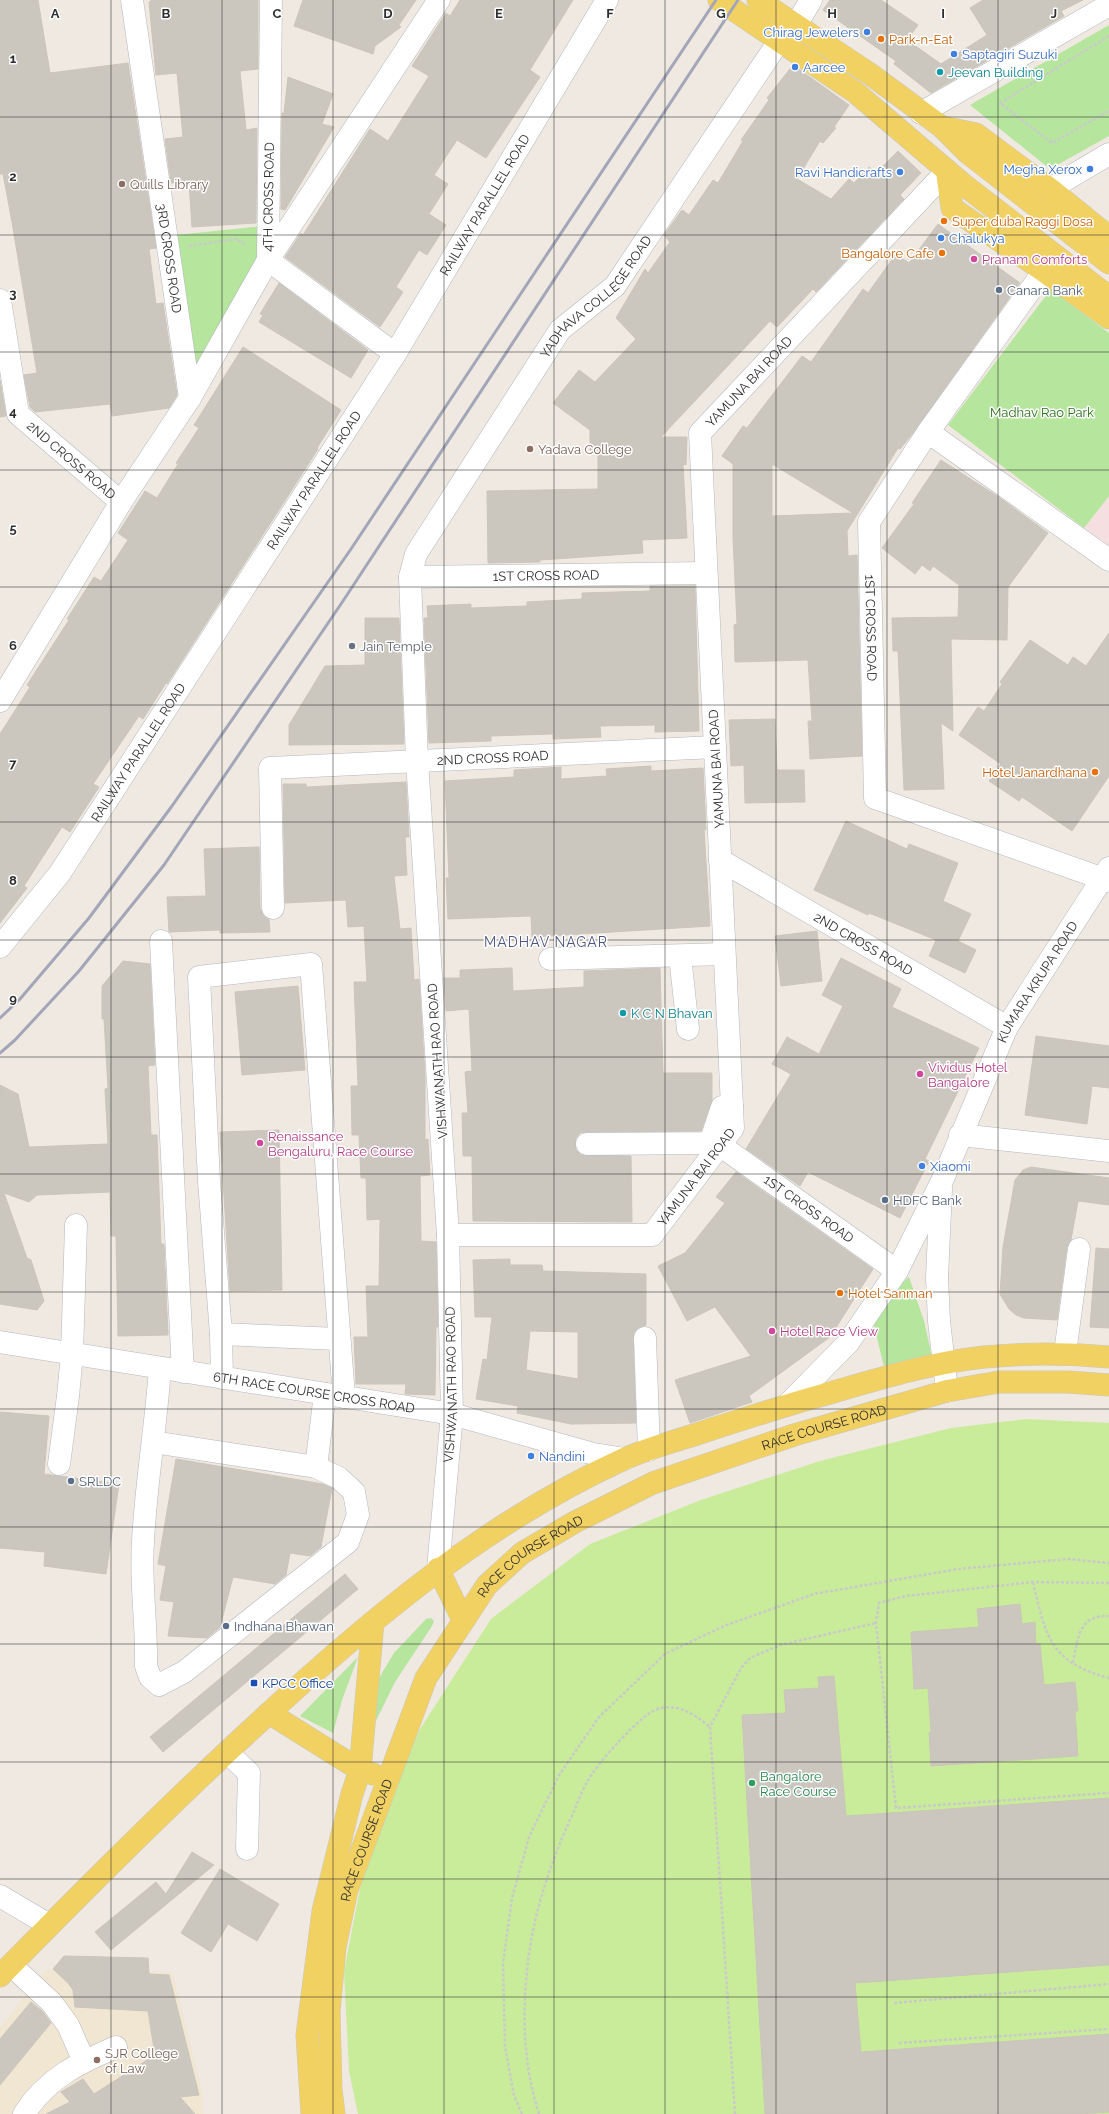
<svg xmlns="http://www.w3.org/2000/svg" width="1109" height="2114" font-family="Raleway,sans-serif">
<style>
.education{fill:#f0e6d1}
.medical{fill:#f5dfe0}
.green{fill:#b6e59e}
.pitch{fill:#c9ec9a}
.building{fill:#cbc7bf;stroke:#cbc5ba;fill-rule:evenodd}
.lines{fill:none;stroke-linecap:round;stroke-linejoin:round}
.minor-casing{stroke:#b4b7c1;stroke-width:23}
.major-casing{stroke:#c9c9c9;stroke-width:23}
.path{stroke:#c9c9c9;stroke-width:2.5;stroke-dasharray:3 2;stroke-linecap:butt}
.minor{stroke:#fff;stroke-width:22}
.major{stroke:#f2d163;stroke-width:22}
.rail{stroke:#a3a6b8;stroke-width:3}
.grid{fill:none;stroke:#2e2e2e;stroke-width:1;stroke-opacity:0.55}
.shop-dot{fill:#3f7fe0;stroke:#fff;stroke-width:1.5}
.food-dot{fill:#e8710a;stroke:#fff;stroke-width:1.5}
.culture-dot{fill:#0f9aa8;stroke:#fff;stroke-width:1.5}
.education-dot{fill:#8d6e63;stroke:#fff;stroke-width:1.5}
.hotel-dot{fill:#d1479c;stroke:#fff;stroke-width:1.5}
.service-dot{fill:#5c6f8a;stroke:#fff;stroke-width:1.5}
.worship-dot{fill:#6b7280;stroke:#fff;stroke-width:1.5}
.transit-dot{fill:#1a4fb4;stroke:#fff;stroke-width:1.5}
.leisure-dot{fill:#2e9e5b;stroke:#fff;stroke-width:1.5}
.labels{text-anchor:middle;stroke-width:3;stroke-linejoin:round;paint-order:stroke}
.shop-label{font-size:13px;fill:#366cbe;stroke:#fff;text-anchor:start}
.food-label{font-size:13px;fill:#c56008;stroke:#fff;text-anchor:start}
.culture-label{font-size:13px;fill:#0d838f;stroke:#fff;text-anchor:start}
.education-label{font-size:13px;fill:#785e54;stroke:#fff;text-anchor:start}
.street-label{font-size:13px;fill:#2e2e2e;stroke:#fff}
.hotel-label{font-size:13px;fill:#b23c85;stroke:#fff;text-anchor:start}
.service-label{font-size:13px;fill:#4e5e75;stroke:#fff;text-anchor:start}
.park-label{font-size:13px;fill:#2c6e1b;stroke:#fff}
.worship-label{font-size:13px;fill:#5b616d;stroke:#fff;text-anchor:start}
.transit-label{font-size:13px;fill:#164399;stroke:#fff;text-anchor:start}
.leisure-label{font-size:13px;fill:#27864d;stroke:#fff;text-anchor:start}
.neighbourhood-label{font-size:14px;letter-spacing:1px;fill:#4d5680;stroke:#fff}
.grid-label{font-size:13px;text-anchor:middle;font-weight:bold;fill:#2e2e2e;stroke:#fff;stroke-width:3;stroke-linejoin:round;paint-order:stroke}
</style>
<rect width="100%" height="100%" fill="#efe9e1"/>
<!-- education -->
<polygon class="education" points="46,1970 172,1972 202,2092 203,2114 0,2114 0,2028"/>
<!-- medical -->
<polygon class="medical" points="1109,496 1109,546 1084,528"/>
<!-- green -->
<g class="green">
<polygon points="1109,25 1109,136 1050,169 970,105"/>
<polygon points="263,226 265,249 194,369 176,235"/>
<polygon points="1051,289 1109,333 1109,496 1084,528 948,425"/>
<polygon points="909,1277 924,1321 932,1357 884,1367 874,1325 885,1298"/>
<polygon points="431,1618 434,1621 432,1626 395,1682 369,1735 379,1678 394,1653 426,1619"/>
<polygon points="358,1657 342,1700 333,1733 300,1716"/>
</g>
<!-- pitch -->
<polygon class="pitch" points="1026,1419 1109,1423 1109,2114 358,2114 349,2071 344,1971 370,1838 420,1729 491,1619 590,1544 701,1500 820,1461 951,1428"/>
<!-- building -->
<g class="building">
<polygon points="0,0 38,0 50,73 128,63 156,248 149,249 156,304 163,303 177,395 169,408 112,416 110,404 35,412 30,407 24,375 37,373 12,222 3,174 0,174"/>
<polygon points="152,0 258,0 258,69 240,71 246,130 257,128 256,223 192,227 189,182 171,183 165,139 183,137 177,73 156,75 149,2"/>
<polygon points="303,0 416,0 399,25 401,27 375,46 373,54 294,26"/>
<polygon points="460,0 573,0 530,70 540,77 486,158 457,140 434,175 448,184 429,214 446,225 427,255 419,250 396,287 403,292 380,327 285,257 301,233 303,235 370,129 388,141 429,76 412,66 446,13 450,16"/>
<polygon points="830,0 881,0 918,25 907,40 941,64 987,35 970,8 983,0 1083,0 1061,11 1064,16 931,93 894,64 896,61 823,10"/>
<polygon points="793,65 849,105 834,127 836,128 823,143 820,141 797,179 831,199 849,179 854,183 869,167 876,173 898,151 921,173 900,195 904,199 816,292 813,289 777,327 770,321 661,437 687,437 686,465 683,464 687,538 642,540 643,553 540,560 540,562 488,563 487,491 598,489 598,450 590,450 590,430 553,403 579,370 595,382 636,339 616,318 645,269 648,273 670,242 664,235 682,210 689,215 713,180 718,183 743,141 741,140 769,100 767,98"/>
<polygon points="288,77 333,94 322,124 334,127 285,210 281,209 282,113 284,113"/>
<path d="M938,224L1020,283L913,433L900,449L898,448L847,531L848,556L857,555L862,756L810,759L808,721H812L808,660L735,662L734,625L737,624L733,538V464L722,456L743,426L747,428L802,356L811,362L863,289L868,293L896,254L909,263ZM772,464L853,513L772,516Z"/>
<polygon points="279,283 368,350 351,378 259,322 263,315 260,314"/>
<polygon points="243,347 341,410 317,448 318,449 167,684 166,683 143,719 139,716 93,784 99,787 70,832 62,827 24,886 27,888 0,923 0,734 30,687 27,685 69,620 67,619 94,577 101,581 128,540 118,533 145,491 157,498 178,464 176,463 199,428 194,425"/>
<polygon points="0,380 6,416 0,417"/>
<polygon points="941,460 1000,498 1048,533 1008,587 1007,640 951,639 953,731 941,723 944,789 904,790 898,651 893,651 892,618 958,617 959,585 933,566 930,571 922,565 915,574 882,548 914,504 912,503"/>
<polygon points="650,586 695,586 699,731 655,732 655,725 600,726 601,737 553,739 553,734 491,736 491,741 429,743 424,618 428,618 427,606 471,604 471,608 527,606 527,602 582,599 582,593 650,591"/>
<polygon points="365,618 399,618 404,744 289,745 289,725 325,666 365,665"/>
<polygon points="1109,633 1109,776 1072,831 1022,797 1019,801 989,781 1001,764 959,735 978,707 984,711 1002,684 1000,682 1030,640 1068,665 1073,657 1086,666"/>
<polygon points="775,719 777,770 804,770 805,802 745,803 744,765 731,766 729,720"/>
<polygon points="651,766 651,771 703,768 706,830 704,830 710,926 532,937 531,916 448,919 446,878 449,878 445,781 514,777 514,770 561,767 561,779 607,776 606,769"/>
<polygon points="406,782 409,837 405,837 407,875 394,876 400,929 411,928 414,980 419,979 425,1075 425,1140 428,1139 430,1175 420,1176 421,1241 436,1242 438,1327 436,1327 435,1395 405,1394 406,1384 356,1384 354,1337 368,1337 366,1286 379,1286 380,1219 367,1220 366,1178 361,1178 359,1135 352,1135 351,1086 358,1086 354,982 367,982 364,926 348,927 346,900 285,903 283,784 306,784 306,787"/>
<polygon points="846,821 907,849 909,844 958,863 943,901 971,914 958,941 976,950 965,973 929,956 936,940 869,913 868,915 814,890"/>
<polygon points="259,847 260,908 263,915 269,920 270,932 220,933 220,930 169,932 167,897 206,896 204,849"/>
<polygon points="817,931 822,981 781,986 775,936"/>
<polygon points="841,958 901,989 892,1007 979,1048 925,1159 929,1161 900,1218 808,1172 800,1186 746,1149 791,1074 772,1064 787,1037 819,1054 843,1006 822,995"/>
<polygon points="123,961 150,964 155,1065 148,1066 151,1135 157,1135 161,1244 164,1244 168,1335 118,1336 116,1236 111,1236 110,1192 37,1195 29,1202 4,1193 27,1258 31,1260 44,1301 37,1310 0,1304 0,1085 18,1094 29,1147 108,1144 105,1089 108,1088 104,1019 102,1019 102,986"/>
<polygon points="512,968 513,991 584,987 584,971 660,968 663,1073 712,1073 712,1100 701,1131 587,1132 580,1133 576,1138 576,1150 581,1155 631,1156 632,1222 473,1221 472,1156 463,1156 462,1113 468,1113 465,1072 472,1071 469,1009 446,1011 444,978 460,978 460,970"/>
<polygon points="298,986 305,1070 242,1075 235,992"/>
<polygon points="1036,1036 1109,1046 1109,1088 1092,1086 1087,1124 1025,1115"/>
<polygon points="279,1130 282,1290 230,1291 220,1132"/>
<polygon points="1031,1167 1109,1178 1109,1205 1078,1201 1071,1240 1067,1247 1057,1320 1024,1318 1016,1315 1009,1309 1000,1294 1003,1247 1015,1180 1023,1170"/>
<polygon points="736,1172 873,1269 830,1337 749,1396 752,1402 690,1423 675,1380 751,1356 715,1307 687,1321 658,1266 685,1253 725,1203 716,1197"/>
<polygon points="1096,1248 1109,1249 1109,1328 1090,1327"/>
<path d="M510,1259V1265H542L543,1271L646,1274V1325L638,1328L634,1333L633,1338L636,1423L571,1424L517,1413L518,1406L476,1399L483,1359L487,1360L492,1317H475L473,1260ZM530,1331L578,1332V1379L526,1370Z"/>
<polygon points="0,1412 49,1416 44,1474 119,1484 106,1574 44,1566 45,1552 0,1548"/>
<polygon points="176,1459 323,1484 332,1488 321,1547 310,1556 290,1553 286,1575 275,1584 233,1577 220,1627 207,1638 168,1636 174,1602 160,1600 166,1566 158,1564"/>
<polygon points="345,1574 358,1589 163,1752 150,1737"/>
<polygon points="1020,1604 1022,1624 1035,1622 1036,1644 1040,1644 1044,1685 1075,1682 1078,1711 1075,1711 1078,1756 931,1766 929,1732 931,1732 928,1688 914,1689 911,1632 979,1627 977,1609"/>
<polygon points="834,1676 846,1816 1109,1798 1109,1965 855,1983 861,2052 1109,2034 1109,2112 1080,2114 765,2114 742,1715 786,1713 784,1690 819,1688 818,1677"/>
<polygon points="192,1852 214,1865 111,1950 95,1932 156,1882 166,1894"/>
<polygon points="220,1869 279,1904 257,1941 228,1924 211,1952 181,1933"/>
<polygon points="64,1956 148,1958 149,1974 169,1975 199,2095 180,2097 195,2114 46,2114 70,2102 61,2092 83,2079 94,2094 155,2055 148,2011 75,2007 73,1990 68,1983 53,1969"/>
<polygon points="31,2002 43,2012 51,2023 0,2085 0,2039"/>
</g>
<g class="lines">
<!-- minor casing -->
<g class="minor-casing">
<g id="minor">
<path id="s1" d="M132,0L190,398"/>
<polyline points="271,0 268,260 395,354"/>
<polyline points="796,25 811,0"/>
<polyline points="921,113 1109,5"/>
<polyline points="1050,189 1109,154"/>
<path id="s2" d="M1044,271L928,432L869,522L875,798L1109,881"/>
<path id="s3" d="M0,300L18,414L121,502"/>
<polyline points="928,432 1109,560"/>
<path id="s4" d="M410,577L706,573"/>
<polyline points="0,701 121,502 190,398 268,260 439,0"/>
<path id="s5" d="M720,860L1007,1027"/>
<path id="s6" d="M273,908L270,768L715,747"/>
<polyline points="161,941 183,1372"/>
<path id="s7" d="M0,947L60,873L395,354L607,0"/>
<polyline points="680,956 688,1029"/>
<polyline points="550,959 724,954"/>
<polyline points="960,1135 1109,1151"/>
<polyline points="587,1144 710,1143 722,1107 732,1106"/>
<path id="s8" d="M721,1146L897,1271"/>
<polyline points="941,1188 937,1278 939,1321 947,1391"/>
<path id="s9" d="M448,1235H652L733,1128L700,433L947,171"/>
<polyline points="221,1334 339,1339"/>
<polyline points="645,1338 649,1450"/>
<path id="s10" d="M0,1342L452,1414L558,1444L594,1454L625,1459"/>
<polyline points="1065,1353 1079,1249"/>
<path d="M160,1368C156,1426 146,1483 143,1541C140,1582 147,1624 146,1666L150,1677L159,1685L184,1672L348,1542L358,1515L354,1492L339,1478L316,1467L325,1394"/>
<polyline points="222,1378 221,1334 209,1181 199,977 311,964 344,1397"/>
<path id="s11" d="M787,1405L848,1343L897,1271L942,1181L1007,1027L1109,868"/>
<polyline points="153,1442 316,1467"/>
<polyline points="59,1464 68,1396 72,1354 76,1225"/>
<path id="s12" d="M438,1569L452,1414L448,1235L417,761L410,577L416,554L560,330L615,286L779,41"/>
<polyline points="227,1752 249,1773 247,1849"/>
<polyline points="0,1896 49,1925"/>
<polyline points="11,1965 52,2003 68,2025 84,2061"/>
<path d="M24,2114C47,2078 79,2063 116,2047"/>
</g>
</g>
<!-- major casing -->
<g class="major-casing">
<g id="major">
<polyline points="719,0 855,92 964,185 1109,297"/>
<polyline points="758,0 870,74 942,127 968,153 1109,263"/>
<polyline points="942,127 976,134 1050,189 1109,237"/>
<polyline points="947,171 952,208 1044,271 1109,318"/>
<polyline points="438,1569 463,1620"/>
<polyline points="269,1713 360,1770 373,1774"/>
<path d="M0,1976C83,1891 167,1807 255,1726C366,1623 483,1524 622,1460C648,1448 676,1441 703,1432C743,1419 783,1406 823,1395C875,1380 929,1363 984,1357C1026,1353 1067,1353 1109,1357"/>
<polyline points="312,2114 307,2035 323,1911 352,1794 360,1770 373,1622"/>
<path id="s13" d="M334,2114L331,2090L329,2011L335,1947L347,1890L426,1678L487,1585L522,1553L575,1522L653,1483L794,1435L947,1391L999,1382H1068L1109,1385"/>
</g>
</g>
<!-- path -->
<g class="path">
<polyline points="1109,36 1000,103 1052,143 1109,111"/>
<polyline points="189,246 236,239 246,245"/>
<path d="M1033,1582C1046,1636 1049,1662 1109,1678"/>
<polyline points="1109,1583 1033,1582 906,1596 879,1603 876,1623 896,1808 1109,1793"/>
<path d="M1073,1663C1078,1639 1078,1615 1109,1616"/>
<polyline points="894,2003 1109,1984"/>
<polyline points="899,2043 1109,2029"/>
<polyline points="522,2114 514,2095 505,2047 503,1963 512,1898 529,1837 559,1775 599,1717 665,1654 724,1626 814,1594 958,1569 1068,1559 1109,1563"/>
<path d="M539,2114C523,2064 522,2014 528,1962C534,1909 553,1856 575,1809C579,1799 583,1788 589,1779C600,1761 617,1743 632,1728C641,1720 649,1711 661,1708C681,1704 696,1716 710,1727"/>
<polyline points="735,2114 710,1727 741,1668 750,1658 780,1645 876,1623"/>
</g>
<!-- minor -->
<use href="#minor" class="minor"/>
<!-- major -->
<use href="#major" class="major"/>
<!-- rail -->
<g class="rail">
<polyline points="0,1018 20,999 89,918 172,806 351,549 716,0"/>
<polyline points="0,1053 15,1040 79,971 164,865 343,601 738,0"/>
</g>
</g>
<!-- grid -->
<path class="grid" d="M111,0V2114M222,0V2114M333,0V2114M444,0V2114M554,0V2114M665,0V2114M776,0V2114M887,0V2114M998,0V2114M0,117H1109M0,235H1109M0,352H1109M0,470H1109M0,587H1109M0,705H1109M0,822H1109M0,940H1109M0,1057H1109M0,1174H1109M0,1292H1109M0,1409H1109M0,1527H1109M0,1644H1109M0,1762H1109M0,1879H1109M0,1997H1109"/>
<!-- markers -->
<g class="shop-dot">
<circle cx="867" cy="32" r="4"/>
<circle cx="954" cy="54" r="4"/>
<circle cx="795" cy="67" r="4"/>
<circle cx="1090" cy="169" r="4"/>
<circle cx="900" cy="172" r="4"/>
<circle cx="941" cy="238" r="4"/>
<circle cx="922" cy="1166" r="4"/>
<circle cx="531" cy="1456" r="4"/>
</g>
<g class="food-dot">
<circle cx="881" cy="39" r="4"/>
<circle cx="944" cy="221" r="4"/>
<circle cx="942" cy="253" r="4"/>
<circle cx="1095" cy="772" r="4"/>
<circle cx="840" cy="1293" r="4"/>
</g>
<g class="culture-dot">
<circle cx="940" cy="72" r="4"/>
<circle cx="623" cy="1013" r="4"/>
</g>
<g class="education-dot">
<circle cx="122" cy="184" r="4"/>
<circle cx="530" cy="449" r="4"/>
<circle cx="97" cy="2060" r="4"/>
</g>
<g class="hotel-dot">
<circle cx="974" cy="259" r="4"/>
<circle cx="920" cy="1074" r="4"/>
<circle cx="260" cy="1143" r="4"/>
<circle cx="772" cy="1331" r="4"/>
</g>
<g class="service-dot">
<circle cx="999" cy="290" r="4"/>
<circle cx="885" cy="1200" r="4"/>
<circle cx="71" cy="1481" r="4"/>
<circle cx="226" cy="1626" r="4"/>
</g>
<circle class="worship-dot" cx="352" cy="646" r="4"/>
<rect class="transit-dot" x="250" y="1679" width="8" height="8" rx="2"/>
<circle class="leisure-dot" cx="752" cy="1783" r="4"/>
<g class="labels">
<!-- shop labels -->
<g class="shop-label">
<text x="859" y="37" text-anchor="end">Chirag Jewelers</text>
<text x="962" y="59">Saptagiri Suzuki</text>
<text x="803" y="72">Aarcee</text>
<text x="1082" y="174" text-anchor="end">Megha Xerox</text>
<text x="892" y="177" text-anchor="end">Ravi Handicrafts</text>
<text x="949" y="243">Chalukya</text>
<text x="930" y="1171">Xiaomi</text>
<text x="539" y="1461">Nandini</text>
</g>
<!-- food labels -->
<g class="food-label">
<text x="889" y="44">Park-n-Eat</text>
<text x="952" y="226">Super duba Raggi Dosa</text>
<text x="934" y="258" text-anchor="end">Bangalore Cafe</text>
<text x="1087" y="777" text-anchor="end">Hotel Janardhana</text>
<text x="848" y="1298">Hotel Sanman</text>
</g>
<!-- culture labels -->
<g class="culture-label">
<text x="948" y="77">Jeevan Building</text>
<text x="631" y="1018">K C N Bhavan</text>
</g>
<!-- education labels -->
<g class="education-label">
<text x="130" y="189">Quills Library</text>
<text x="538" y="454">Yadava College</text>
<text x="105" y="2058">SJR College<tspan x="105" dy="15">of Law</tspan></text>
</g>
<!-- street labels -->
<g class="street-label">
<text transform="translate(268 197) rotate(-89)" y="5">4TH CROSS ROAD</text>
<text dy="5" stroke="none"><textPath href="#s7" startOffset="887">RAILWAY PARALLEL ROAD</textPath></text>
<text dy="5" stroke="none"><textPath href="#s1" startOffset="261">3RD CROSS ROAD</textPath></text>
<text dy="5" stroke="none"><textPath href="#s12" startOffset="1333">YADHAVA COLLEGE ROAD</textPath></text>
<text dy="5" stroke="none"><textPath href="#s9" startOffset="1105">YAMUNA BAI ROAD</textPath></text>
<text dy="5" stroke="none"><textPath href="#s3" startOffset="186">2ND CROSS ROAD</textPath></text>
<text dy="5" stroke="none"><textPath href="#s7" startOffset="563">RAILWAY PARALLEL ROAD</textPath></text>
<text dy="5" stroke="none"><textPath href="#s4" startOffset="136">1ST CROSS ROAD</textPath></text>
<text dy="5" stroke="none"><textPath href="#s2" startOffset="412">1ST CROSS ROAD</textPath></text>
<text dy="5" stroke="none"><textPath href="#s7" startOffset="239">RAILWAY PARALLEL ROAD</textPath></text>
<text dy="5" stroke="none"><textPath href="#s6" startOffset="363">2ND CROSS ROAD</textPath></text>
<text transform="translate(716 769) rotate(-93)" y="5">YAMUNA BAI ROAD</text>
<text dy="5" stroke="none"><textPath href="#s5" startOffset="166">2ND CROSS ROAD</textPath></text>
<text dy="5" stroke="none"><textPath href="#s11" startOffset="496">KUMARA KRUPA ROAD</textPath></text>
<text transform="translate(437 1061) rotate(-94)" y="5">VISHWANATH RAO ROAD</text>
<text dy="5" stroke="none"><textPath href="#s9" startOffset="277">YAMUNA BAI ROAD</textPath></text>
<text dy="5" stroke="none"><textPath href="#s8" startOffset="108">1ST CROSS ROAD</textPath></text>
<text dy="5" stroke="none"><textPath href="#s12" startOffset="185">VISHWANATH RAO ROAD</textPath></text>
<text dy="5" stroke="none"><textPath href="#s10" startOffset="318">6TH RACE COURSE CROSS ROAD</textPath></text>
<text dy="5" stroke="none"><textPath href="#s13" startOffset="939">RACE COURSE ROAD</textPath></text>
<text dy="5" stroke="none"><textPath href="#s13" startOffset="615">RACE COURSE ROAD</textPath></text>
<text dy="5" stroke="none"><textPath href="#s13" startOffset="279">RACE COURSE ROAD</textPath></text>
</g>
<!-- hotel labels -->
<g class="hotel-label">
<text x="982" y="264">Pranam Comforts</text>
<text x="928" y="1072">Vividus Hotel<tspan x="928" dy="15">Bangalore</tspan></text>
<text x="268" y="1141">Renaissance<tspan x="268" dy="15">Bengaluru, Race Course</tspan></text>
<text x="780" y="1336">Hotel Race View</text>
</g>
<!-- service labels -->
<g class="service-label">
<text x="1007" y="295">Canara Bank</text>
<text x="893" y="1205">HDFC Bank</text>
<text x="79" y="1486">SRLDC</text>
<text x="234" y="1631">Indhana Bhawan</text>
</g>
<!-- park labels -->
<g class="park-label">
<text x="1042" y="417">Madhav Rao Park</text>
</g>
<!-- worship labels -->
<g class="worship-label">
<text x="360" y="651">Jain Temple</text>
</g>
<!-- transit labels -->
<g class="transit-label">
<text x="262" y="1688">KPCC Office</text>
</g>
<!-- leisure labels -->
<g class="leisure-label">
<text x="760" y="1781">Bangalore<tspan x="760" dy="15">Race Course</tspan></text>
</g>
<!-- neighbourhood labels -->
<g class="neighbourhood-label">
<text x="546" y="947">MADHAV NAGAR</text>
</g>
</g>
<g class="grid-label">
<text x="55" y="18">A</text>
<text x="166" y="18">B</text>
<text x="277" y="18">C</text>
<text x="388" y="18">D</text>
<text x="499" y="18">E</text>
<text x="610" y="18">F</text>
<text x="721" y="18">G</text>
<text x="832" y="18">H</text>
<text x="943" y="18">I</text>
<text x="1054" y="18">J</text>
<text x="13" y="63">1</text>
<text x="13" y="181">2</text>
<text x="13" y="298">3</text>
<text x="13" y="416">4</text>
<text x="13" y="533">5</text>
<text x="13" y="650">6</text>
<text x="13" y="768">7</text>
<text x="13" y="885">8</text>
<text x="13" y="1003">9</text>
</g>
</svg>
